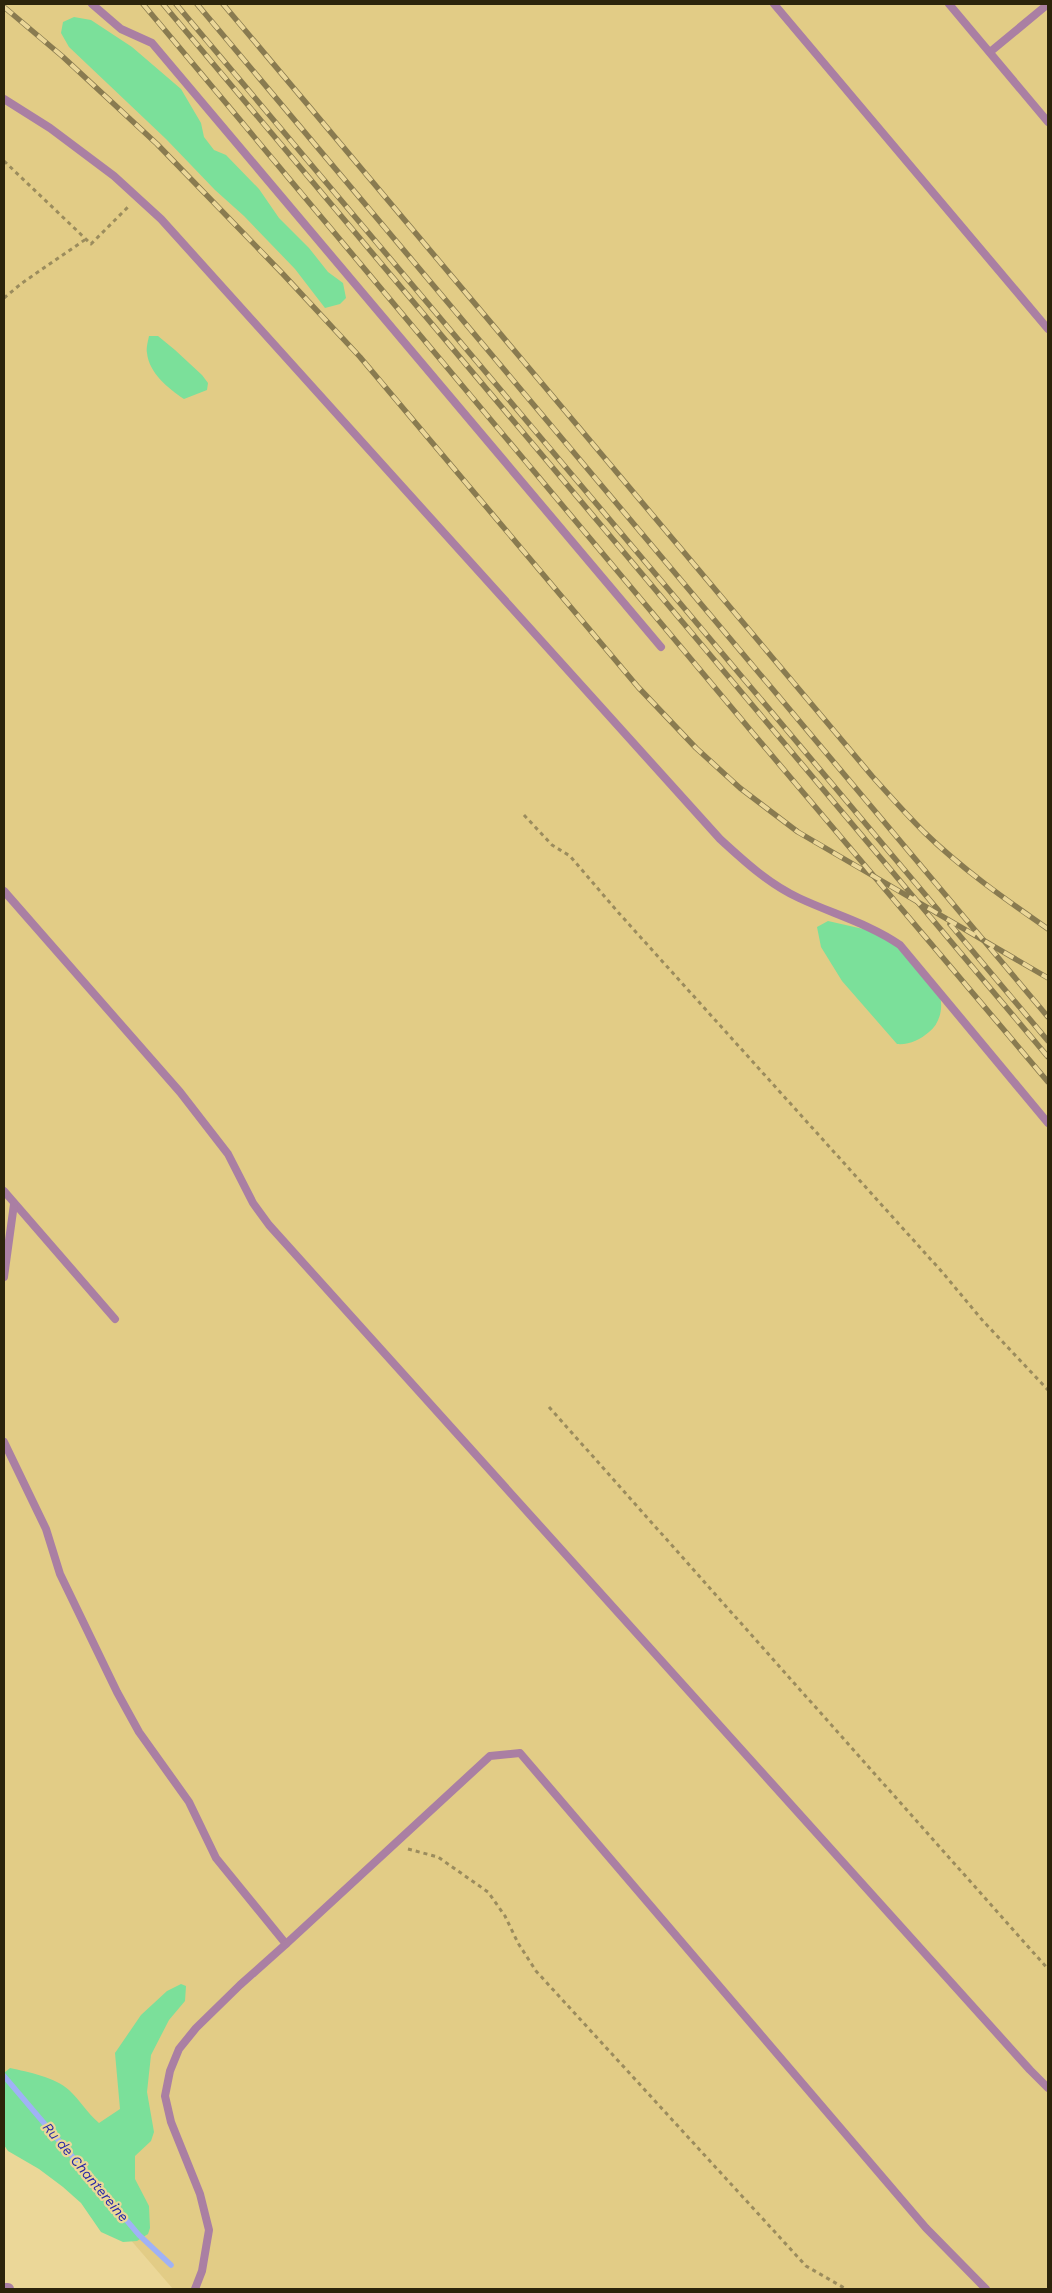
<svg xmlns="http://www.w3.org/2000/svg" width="1052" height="2293" font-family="'Work Sans',sans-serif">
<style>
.built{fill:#e2cc86}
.green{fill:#7be09a}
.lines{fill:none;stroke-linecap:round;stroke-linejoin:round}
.stream{stroke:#a0b2f5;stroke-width:5.5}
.path{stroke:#9b8c5d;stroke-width:3;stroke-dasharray:4 4;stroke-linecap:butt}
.service{stroke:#aa7fa3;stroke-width:8}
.minor{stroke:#aa7fa3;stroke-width:12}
.rail-casing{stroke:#897b50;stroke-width:5.5}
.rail{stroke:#ebd798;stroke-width:4;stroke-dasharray:11;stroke-linecap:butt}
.labels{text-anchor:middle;stroke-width:4.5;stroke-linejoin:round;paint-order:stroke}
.water-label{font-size:14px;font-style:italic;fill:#2828a6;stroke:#ebd798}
</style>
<rect width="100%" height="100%" fill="#ebd798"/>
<!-- built -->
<polygon class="built" points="4,4 1048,4 1048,2289 173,2289 4,2093"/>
<!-- green -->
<g class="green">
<polygon points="74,17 91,20 132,47 181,89 201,123 204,137 214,150 226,155 259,189 279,218 309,248 328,272 343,283 346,298 340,304 325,308 295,269 244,216 215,190 166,139 69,47 61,33 63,22"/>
<path d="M149,336H158L175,350L202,375L208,383L207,390L184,399C168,388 149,373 147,353C146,348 148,341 149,336Z"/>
<path d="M828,921L881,933L890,938C901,950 929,974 936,986C945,1001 942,1022 929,1032C920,1040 909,1045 897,1044L842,981L821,947L817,927Z"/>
<path d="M181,1984L186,1986L185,2001L169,2020L151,2055L147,2092L154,2132L151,2141L135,2156V2179L149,2206L150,2228L148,2234L137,2241L123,2242L101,2232L81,2203L63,2187L39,2169L8,2151L4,2145V2073L10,2068C28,2072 55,2077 69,2090C80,2100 87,2113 99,2123L120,2109L115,2053L141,2015L167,1991Z"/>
</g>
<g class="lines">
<!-- stream -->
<polyline class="stream" points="4,2076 139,2235 171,2265"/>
<!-- path -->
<g class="path">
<polyline points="4,161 91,244 130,205"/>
<polyline points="4,298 22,283 86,239"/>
<polyline points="524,815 552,845 570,856 617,911 943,1273 983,1321 1048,1390"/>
<polyline points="549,1407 1048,1969"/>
<polyline points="408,1849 438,1857 488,1892 505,1916 518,1943 536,1971 806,2266 846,2289"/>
</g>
<!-- service -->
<g class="service">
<polyline points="92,4 121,29 152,43 661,647"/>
<polyline points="774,4 1048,329"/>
<polyline points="949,4 1048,122"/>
<polyline points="990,52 1048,4"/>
<path d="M4,99L50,128L114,176L161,219L720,839C745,862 769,884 799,898C833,914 870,924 900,945L1048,1123"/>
<polyline points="4,891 180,1092 228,1154 253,1203 269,1225 1030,2070 1048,2088"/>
<polyline points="4,1191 115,1319"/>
<polyline points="4,1277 14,1204"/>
<polyline points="4,1442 46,1529 60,1574 117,1692 139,1732 189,1802 216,1858 286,1944"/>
<polyline points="195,2289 202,2271 209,2230 200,2194 171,2122 165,2096 170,2071 179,2049 196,2028 240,1985 286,1944 490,1756 520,1753 926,2228 986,2289"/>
</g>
<!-- minor -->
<polyline class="minor" points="4,2289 8,2289"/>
<!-- rail casing -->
<g class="rail-casing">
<g id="rail">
<polyline points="143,4 752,732 1048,1082"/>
<polyline points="163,4 1048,1057"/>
<polyline points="176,4 939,911"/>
<polyline points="197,4 1048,1017"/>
<path d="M223,4L872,776C889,795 906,814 924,832C962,869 1005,899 1048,929"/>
<polyline points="4,7 62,56 157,144 282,273 360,357 638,687 696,748 740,788 798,832 1048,978"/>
<polyline points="950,924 1048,1041"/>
</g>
</g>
<!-- rail -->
<use href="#rail" class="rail"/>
</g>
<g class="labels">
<!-- water labels -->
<g class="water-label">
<text transform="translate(86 2172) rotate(50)" y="5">Ru de Chantereine</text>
</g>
</g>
<!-- border -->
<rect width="1052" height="2293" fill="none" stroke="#2c240b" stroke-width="10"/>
</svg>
